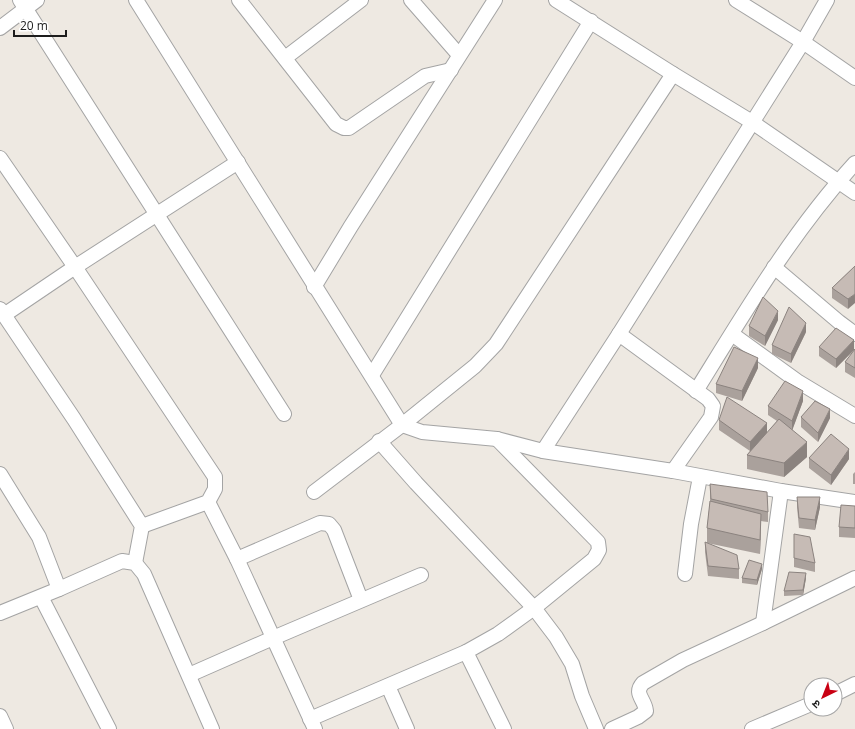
<svg xmlns="http://www.w3.org/2000/svg" width="855" height="729" font-family="'Open Sans','Noto Sans Devanagari',sans-serif">
<style>
.lines{fill:none;stroke-linecap:round;stroke-linejoin:round}
.minor-casing{stroke:#a4a4a4;stroke-width:16}
.minor{stroke:#fff;stroke-width:14}
.wall{fill:#aaa19c}
.shaded-wall{fill:#8b837f}
.building{fill:#c6bbb5;stroke:#8b837f}
</style>
<rect width="100%" height="100%" fill="#eee9e2"/>
<g class="lines">
<!-- minor casing -->
<g class="minor-casing">
<g id="minor">
<polyline points="20,0 284,414"/>
<polyline points="136,0 402,425 422,432 497,439 543,451 673,471 781,491 855,502"/>
<polyline points="239,0 336,124 344,128 349,128 425,76 451,70"/>
<polyline points="411,0 459,55"/>
<polyline points="556,0 673,74 752,122 855,193"/>
<polyline points="736,0 803,42 855,78"/>
<polyline points="0,28 37,0"/>
<polyline points="285,58 361,0"/>
<polyline points="0,158 75,267 215,477 215,489 208,502 142,526"/>
<polyline points="774,267 839,322 855,334"/>
<polyline points="314,287 351,226 495,0"/>
<polyline points="0,309 74,419 142,526 135,563"/>
<polyline points="4,315 75,267 238,162"/>
<polyline points="619,334 708,399 713,406 711,417 673,471"/>
<polyline points="732,334 797,381 855,416"/>
<polyline points="372,375 591,21"/>
<path d="M696,391C745,312 792,232 855,163"/>
<polyline points="497,439 598,542 599,550 594,559 534,608 498,634 466,652 504,729"/>
<polyline points="379,441 416,483 534,608 556,637 572,664 582,696 596,729"/>
<polyline points="543,451 619,334 803,42 827,0"/>
<polyline points="0,474 39,537 59,589"/>
<polyline points="314,492 402,425 475,366 496,344 673,74"/>
<polyline points="208,502 237,559 315,729"/>
<polyline points="237,559 320,523 329,524 334,530 361,600"/>
<polyline points="685,574 691,524 700,477"/>
<polyline points="41,597 109,729"/>
<polyline points="0,613 59,589 122,561 135,563 144,574 212,729"/>
<polyline points="763,623 781,491"/>
<polyline points="189,675 273,638 421,575"/>
<polyline points="388,686 407,729"/>
<polyline points="835,694 855,684"/>
<polyline points="0,716 6,729"/>
<polyline points="310,719 466,652"/>
<path d="M612,729L638,717L646,711C645,699 633,694 643,683L683,660L763,623L855,578"/>
<polyline points="752,729 811,704"/>
</g>
</g>
<!-- minor -->
<use href="#minor" class="minor"/>
</g>
<!-- wall -->
<g class="wall">
<polygon points="855,266 848,309 832,298 832,288"/>
<polygon points="778,320 765,346 749,336 749,326"/>
<polygon points="806,332 791,363 772,354 772,345"/>
<polygon points="819,347 854,350 836,368 819,356"/>
<polygon points="855,349 855,378 845,372 845,362"/>
<polygon points="758,368 742,401 716,393 716,384"/>
<polygon points="803,401 792,430 807,457 784,477 747,469 747,455 750,451 719,430 719,420 767,433 777,421 768,415 768,406"/>
<polygon points="801,417 830,418 818,442 801,427"/>
<polygon points="809,458 849,459 831,485 809,468"/>
<polygon points="855,472 855,484 853,484 853,474"/>
<polygon points="710,484 768,512 768,522 761,521 760,554 707,543 707,528 710,501"/>
<polygon points="797,497 820,507 815,530 799,528 797,507"/>
<polygon points="855,506 855,538 839,537 839,527"/>
<polygon points="705,542 739,569 739,579 708,576 705,552"/>
<polygon points="794,558 815,563 815,572 794,567"/>
<polygon points="762,569 757,585 742,583 742,578"/>
<polygon points="806,578 803,595 784,596 784,591"/>
</g>
<!-- shaded-wall -->
<g class="shaded-wall">
<polygon points="855,294 855,303 848,309 848,299"/>
<polygon points="778,311 778,320 765,346 765,336"/>
<polygon points="806,323 806,332 791,363 791,354"/>
<polygon points="854,340 854,350 836,368 836,359"/>
<polygon points="758,358 758,368 742,401 742,391"/>
<polygon points="803,391 803,401 792,431 792,421"/>
<polygon points="830,409 830,418 818,442 818,433"/>
<polygon points="767,423 767,433 750,452 750,442"/>
<polygon points="807,442 807,457 784,477 784,463"/>
<polygon points="849,449 849,459 831,485 831,475"/>
<polygon points="820,497 820,507 815,530 815,520"/>
<polygon points="761,514 761,528 760,554 760,540"/>
<polygon points="762,564 762,569 757,585 757,580"/>
<polygon points="806,573 806,578 803,595 803,590"/>
</g>
<!-- building -->
<g class="building">
<polygon points="855,266 855,294 848,299 832,288"/>
<polygon points="763,297 778,311 765,336 749,326"/>
<polygon points="789,307 806,323 791,354 772,345"/>
<polygon points="836,328 854,340 836,359 819,347"/>
<polygon points="734,347 758,358 742,391 716,384"/>
<polygon points="855,349 855,368 845,362"/>
<polygon points="785,381 803,391 792,421 768,406"/>
<polygon points="727,397 767,423 750,442 719,420"/>
<polygon points="815,401 830,409 818,433 801,417"/>
<polygon points="779,419 807,442 784,463 747,455"/>
<polygon points="831,434 849,449 831,475 809,458"/>
<polygon points="710,484 767,492 768,512 711,499"/>
<polygon points="797,497 820,497 815,520 799,518"/>
<polygon points="710,501 761,514 760,540 707,528"/>
<polygon points="841,505 855,506 855,528 839,527"/>
<polygon points="794,534 810,537 815,563 794,558"/>
<polygon points="705,542 737,555 739,569 708,566"/>
<polygon points="749,560 762,564 757,580 742,578"/>
<polygon points="789,572 806,573 803,590 784,591"/>
</g>
<!-- north arrow -->
<g transform="translate(823 697) rotate(223)"><circle r="19" fill="#ffffff" stroke="#a5a5a5"/>
<path d="M0-3L7 15L0 10L-7 15Z" fill="#c90013"/>
<text y="-6" font-size="11" font-weight="bold" text-anchor="middle" fill="#1d1d1d">उ</text>
</g>
<!-- scale -->
<path d="M14 30v6h52v-6" fill="none" stroke="#1d1d1d" stroke-width="2"/>
<text x="20" y="30" font-size="12" fill="#1d1d1d" stroke="#ffffff" stroke-width="3" paint-order="stroke">20 m</text>
</svg>
